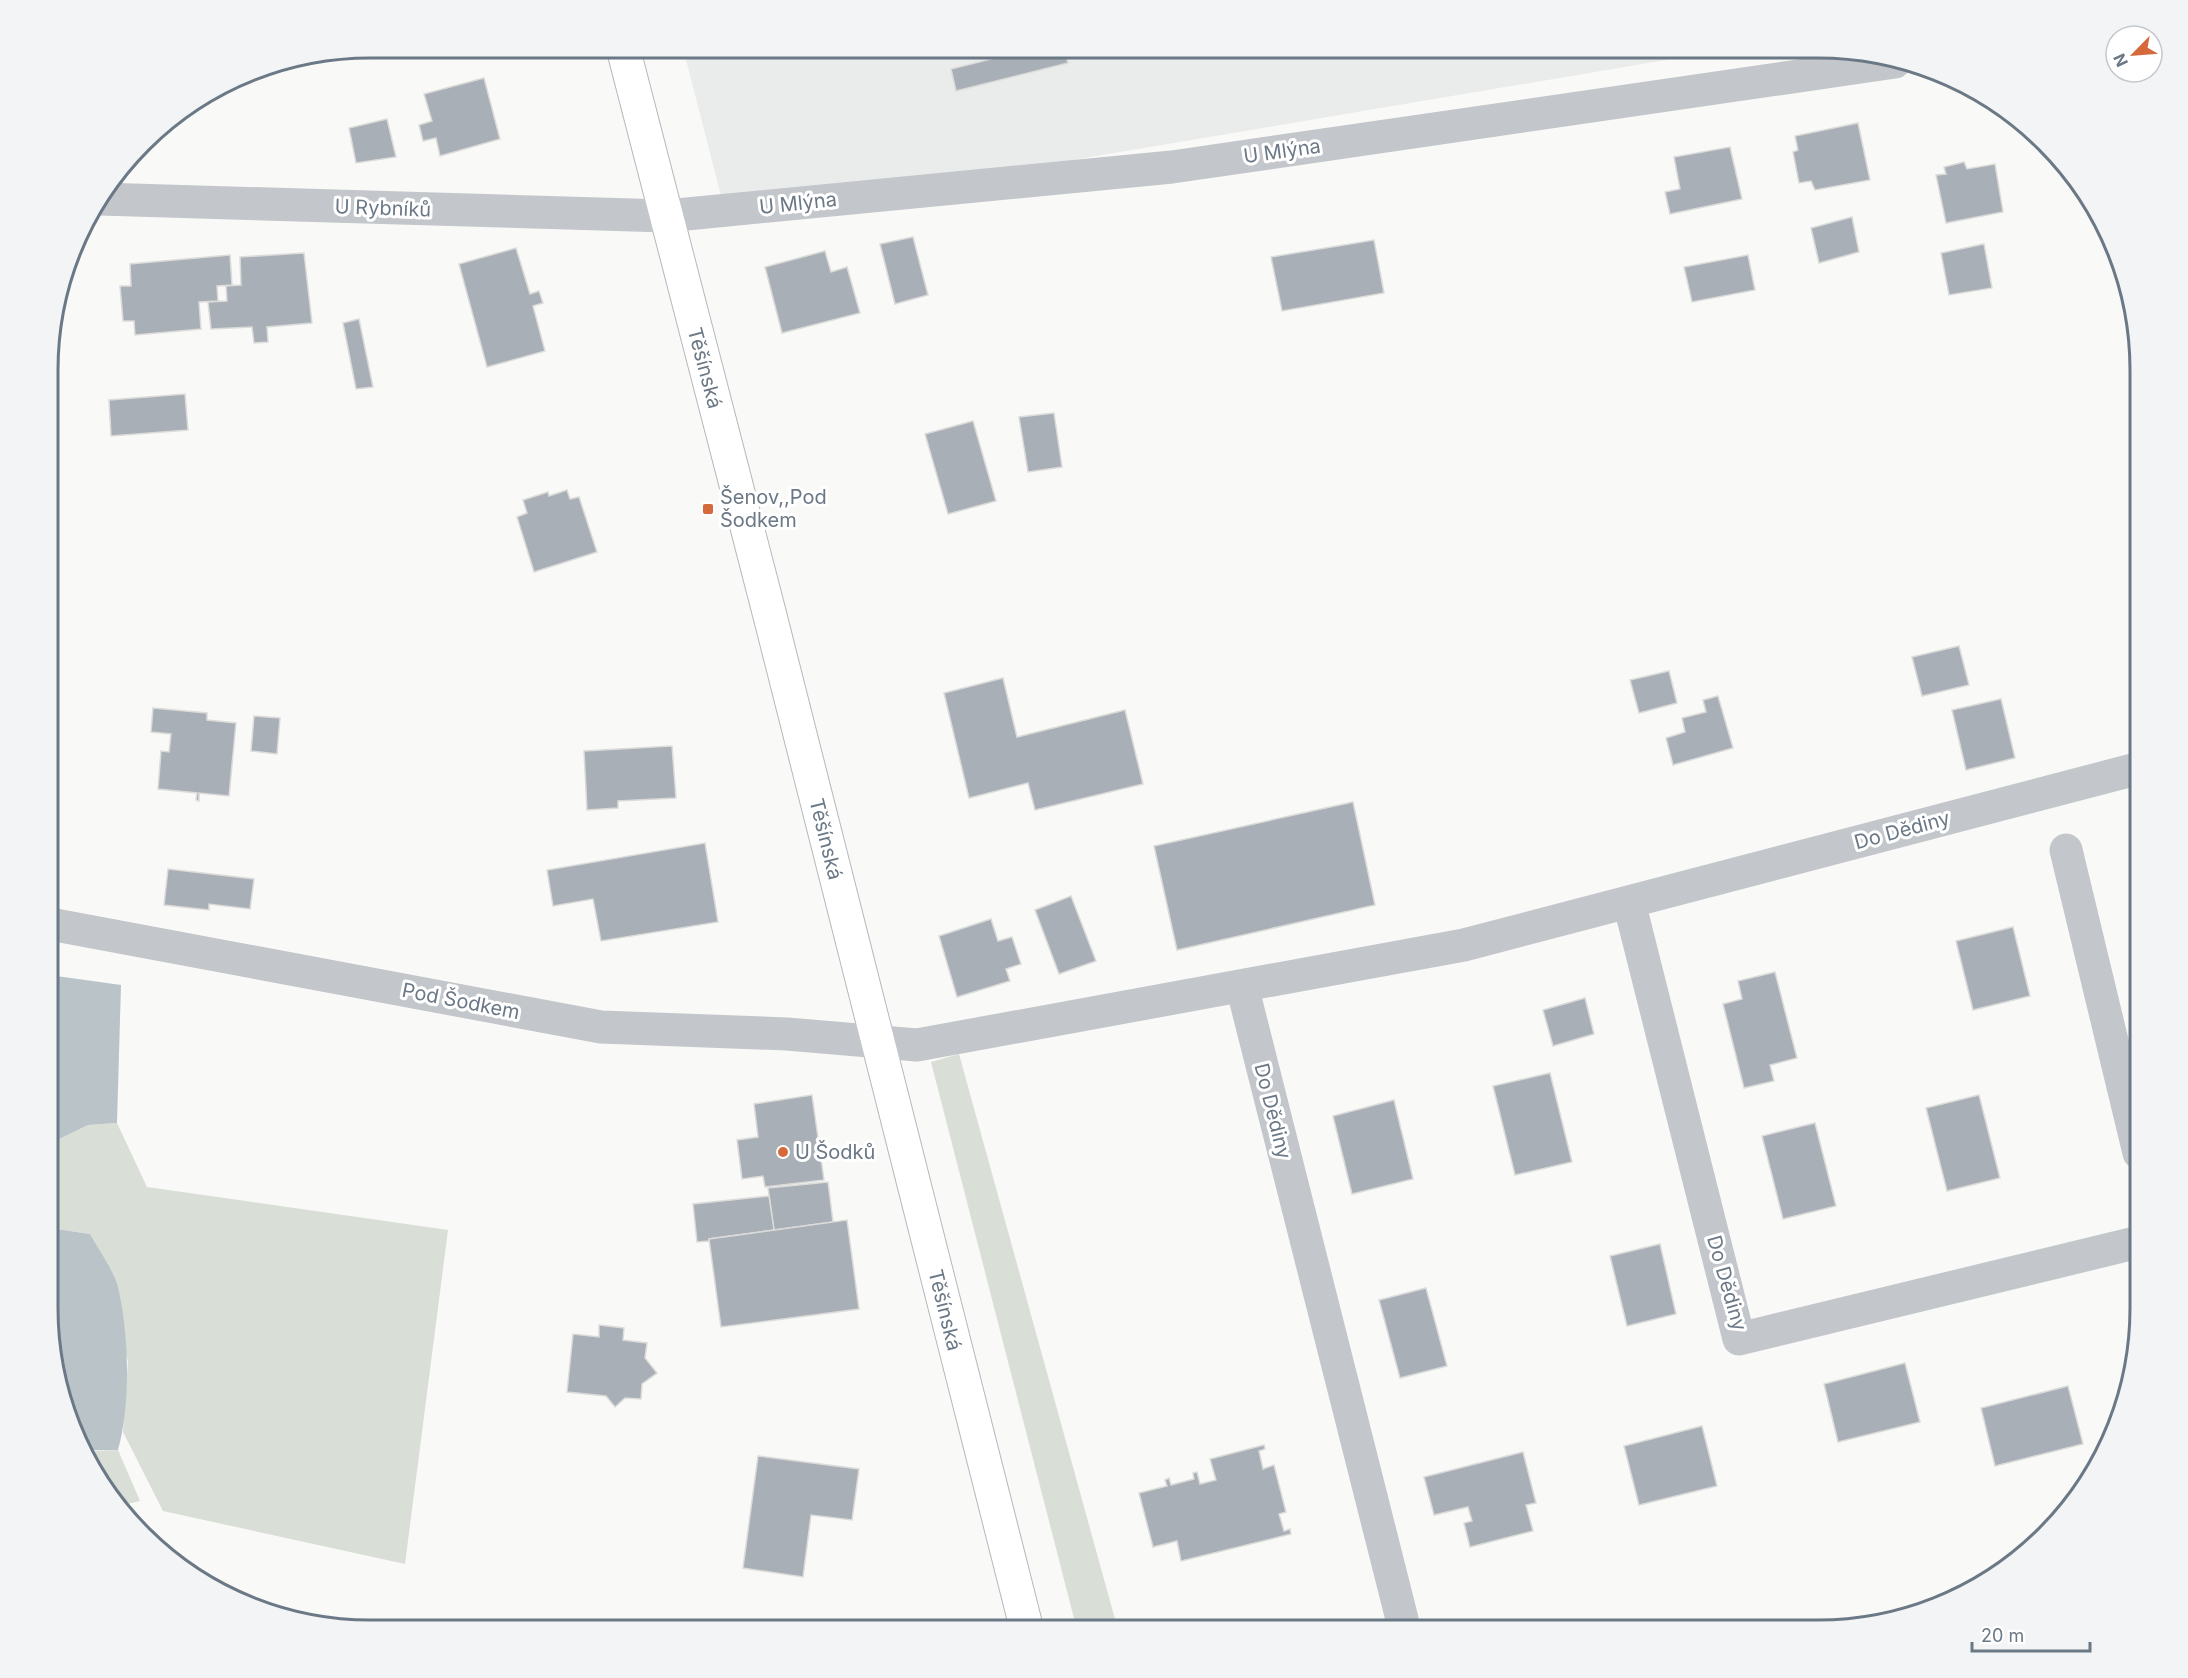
<svg xmlns="http://www.w3.org/2000/svg" width="2188" height="1678" font-family="Inter,sans-serif">
<style>
.built{fill:#eaebeb}
.green{fill:#d9ded7}
.water{fill:#bac3c8}
.building{fill:#a9afb6;stroke:#dbdbda;stroke-width:1.5}
.lines{fill:none;stroke-linecap:round;stroke-linejoin:round}
.major-casing{stroke:#b4b8bd;stroke-width:35}
.minor{stroke:#c3c6ca;stroke-width:33}
.major{stroke:#fff;stroke-width:33}
.poi-dot{fill:#d5693b;stroke:#fff;stroke-width:2}
.labels{text-anchor:middle;stroke-width:6;stroke-linejoin:round;paint-order:stroke}
.street-label{font-size:20px;fill:#6b7886;stroke:#fff}
.poi-label{font-size:20px;fill:#6b7886;stroke:#fff;text-anchor:start}
.rim{fill:none;stroke:#6b7886;stroke-width:3}
</style>
<rect width="100%" height="100%" fill="#f9f9f7"/>
<!-- built -->
<polygon class="built" points="683,48 1731,49 954,180 728,223"/>
<!-- green -->
<g class="green">
<polygon points="330,55 236,83 267,65"/>
<polygon points="959,1054 1118,1630 1077,1630 931,1062"/>
<polygon points="117,1123 147,1187 448,1230 405,1564 163,1511 123,1432 128,1361 90,1234 49,1228 49,1144 88,1125"/>
<polygon points="118,1450 140,1501 123,1505 82,1451"/>
</g>
<!-- water -->
<g class="water">
<polygon points="49,975 121,985 117,1123 88,1125 49,1144"/>
<path d="M49,1228L90,1234C98,1249 114,1271 118,1287C129,1334 131,1404 118,1450H81L49,1329Z"/>
</g>
<!-- building -->
<g class="building">
<polygon points="1035,48 1064,48 1068,63 956,91 951,69"/>
<polygon points="484,78 500,139 440,156 436,138 423,141 419,125 432,121 424,94"/>
<polygon points="387,119 396,157 356,163 349,128"/>
<polygon points="1858,123 1870,180 1815,190 1811,181 1799,183 1793,152 1798,150 1795,136"/>
<polygon points="1730,147 1742,199 1670,214 1665,192 1680,189 1674,157"/>
<polygon points="1964,162 1967,169 1995,164 2003,212 1946,223 1936,175 1946,174 1944,167"/>
<polygon points="1852,217 1859,252 1819,263 1811,228"/>
<polygon points="913,237 928,295 895,304 880,244"/>
<polygon points="1374,240 1384,293 1282,311 1271,257"/>
<polygon points="1984,244 1992,288 1949,295 1941,253"/>
<polygon points="516,248 530,294 539,291 543,303 533,306 545,351 487,367 459,264"/>
<polygon points="825,251 831,272 847,267 860,313 782,333 765,267"/>
<polygon points="304,253 312,323 267,327 268,342 254,343 252,327 211,329 208,302 227,301 226,286 241,285 240,257"/>
<polygon points="230,255 232,285 217,286 218,301 199,302 201,329 135,335 134,321 123,321 120,286 131,286 130,264"/>
<polygon points="1748,255 1755,290 1692,302 1684,267"/>
<polygon points="359,319 373,387 356,389 343,323"/>
<polygon points="185,394 188,430 111,436 109,400"/>
<polygon points="1054,413 1062,467 1028,472 1019,417"/>
<polygon points="973,421 996,501 948,514 925,434"/>
<polygon points="567,490 570,499 579,497 597,552 534,572 517,517 527,513 523,500 548,492 549,496"/>
<polygon points="1959,646 1969,685 1922,696 1912,657"/>
<polygon points="1669,671 1677,703 1639,713 1630,680"/>
<polygon points="1003,678 1017,737 1125,710 1143,784 1035,810 1028,783 969,798 944,693"/>
<polygon points="1718,696 1733,748 1673,765 1666,738 1685,732 1682,718 1706,712 1703,700"/>
<polygon points="2001,699 2015,758 1966,770 1952,710"/>
<polygon points="153,708 207,713 207,720 236,723 229,796 199,793 199,801 196,800 197,793 158,789 161,751 169,752 171,734 151,732"/>
<polygon points="254,716 280,718 277,754 251,751"/>
<polygon points="672,746 676,798 618,801 618,808 587,810 584,751"/>
<polygon points="1353,802 1375,905 1177,950 1154,846"/>
<polygon points="705,843 718,922 601,941 593,899 553,906 547,870"/>
<polygon points="168,869 254,879 250,909 209,904 209,910 164,905"/>
<polygon points="1071,896 1096,961 1059,974 1035,910"/>
<polygon points="991,919 998,941 1012,937 1021,964 1006,969 1010,981 957,997 939,936"/>
<polygon points="2013,927 2030,996 1973,1010 1956,941"/>
<polygon points="1775,972 1797,1058 1770,1065 1774,1081 1744,1088 1723,1004 1742,999 1738,981"/>
<polygon points="1585,998 1594,1034 1553,1046 1543,1010"/>
<polygon points="1550,1073 1572,1162 1515,1175 1493,1086"/>
<polygon points="812,1095 824,1180 765,1187 763,1176 742,1179 737,1140 758,1137 754,1104"/>
<polygon points="1979,1095 2000,1178 1947,1191 1926,1108"/>
<polygon points="1394,1100 1413,1179 1352,1194 1333,1116"/>
<polygon points="1815,1123 1836,1206 1783,1219 1762,1136"/>
<polygon points="828,1182 833,1222 774,1230 768,1188"/>
<polygon points="769,1196 774,1230 709,1239 709,1241 697,1242 693,1204"/>
<polygon points="847,1220 859,1309 721,1327 709,1239"/>
<polygon points="1660,1244 1676,1314 1627,1326 1610,1256"/>
<polygon points="1426,1288 1447,1366 1400,1378 1379,1300"/>
<polygon points="599,1325 624,1328 623,1340 647,1343 645,1358 657,1373 642,1384 641,1399 625,1398 615,1407 606,1396 567,1392 573,1334 599,1337"/>
<polygon points="1905,1363 1920,1422 1838,1442 1824,1384"/>
<polygon points="2068,1386 2083,1444 1995,1466 1981,1408"/>
<polygon points="1702,1426 1717,1486 1639,1505 1624,1446"/>
<polygon points="1264,1445 1265,1449 1259,1451 1263,1469 1274,1465 1286,1512 1279,1514 1284,1531 1290,1529 1291,1534 1181,1561 1177,1541 1153,1547 1139,1493 1167,1486 1165,1480 1169,1478 1171,1485 1194,1479 1193,1473 1197,1472 1200,1484 1216,1480 1210,1459"/>
<polygon points="1523,1452 1536,1503 1526,1505 1533,1531 1470,1547 1464,1523 1472,1521 1468,1507 1434,1515 1424,1477"/>
<polygon points="758,1456 859,1469 852,1520 811,1515 803,1577 743,1568"/>
</g>
<g class="lines">
<!-- major casing -->
<g class="major-casing">
<polyline id="major" points="623,48 769,612 1027,1630"/>
</g>
<!-- minor -->
<g class="minor">
<polyline points="100,199 666,216 1172,167 1895,62"/>
<polyline points="2066,850 2139,1153"/>
<polyline points="1629,902 1739,1339 2139,1242"/>
<polyline points="50,924 601,1027 787,1034 917,1045 1464,945 2140,768"/>
<polyline points="1242,986 1402,1619"/>
</g>
<!-- major -->
<use href="#major" class="major"/>
</g>
<!-- markers -->
<g class="poi-dot">
<rect x="702" y="503" width="12" height="12" rx="3"/>
<circle cx="783" cy="1152" r="6"/>
</g>
<g class="labels">
<!-- street labels -->
<g class="street-label">
<text transform="translate(1282 151) rotate(-8)" y="7">U Mlýna</text>
<text transform="translate(798 203) rotate(-6)" y="7">U Mlýna</text>
<text transform="translate(383 208) rotate(2)" y="7">U Rybníků</text>
<text transform="translate(705 368) rotate(75)" y="7">Těšínská</text>
<text transform="translate(1902 830) rotate(-15)" y="7">Do Dědiny</text>
<text transform="translate(826 839) rotate(76)" y="7">Těšínská</text>
<text transform="translate(461 1001) rotate(11)" y="7">Pod Šodkem</text>
<text transform="translate(1273 1111) rotate(76)" y="7">Do Dědiny</text>
<text transform="translate(1727 1283) rotate(74)" y="7">Do Dědiny</text>
<text transform="translate(945 1310) rotate(76)" y="7">Těšínská</text>
</g>
<!-- poi labels -->
<g class="poi-label">
<text x="720" y="504">Šenov,,Pod<tspan x="720" dy="23">Šodkem</tspan></text>
<text x="795" y="1159">U Šodků</text>
</g>
</g>
<!-- crop -->
<path d="M0 0H2188V1678H0ZM370 58H1818A312 312 0 0 1 2130 370V1308A312 312 0 0 1 1818 1620H370A312 312 0 0 1 58 1308V370A312 312 0 0 1 370 58Z" fill="#f3f4f5" fill-rule="evenodd"/>
<path class="rim" d="M370 58H1818A312 312 0 0 1 2130 370V1308A312 312 0 0 1 1818 1620H370A312 312 0 0 1 58 1308V370A312 312 0 0 1 370 58Z"/>
<!-- north arrow -->
<g transform="translate(2134 54) rotate(245)"><circle r="28" fill="#ffffff" stroke="#c4c9cf" stroke-width="1.5"/>
<path d="M0-4.5L10 22L0 15L-10 22Z" fill="#d5693b"/>
<text y="-9" font-size="16" font-weight="bold" text-anchor="middle" fill="#6b7886">N</text>
</g>
<!-- scale -->
<path d="M1972 1642v9h118v-9" fill="none" stroke="#6b7886" stroke-width="3"/>
<text x="1981" y="1642" font-size="18" fill="#6b7886" stroke="#ffffff" stroke-width="4.5" paint-order="stroke">20 m</text>
</svg>
